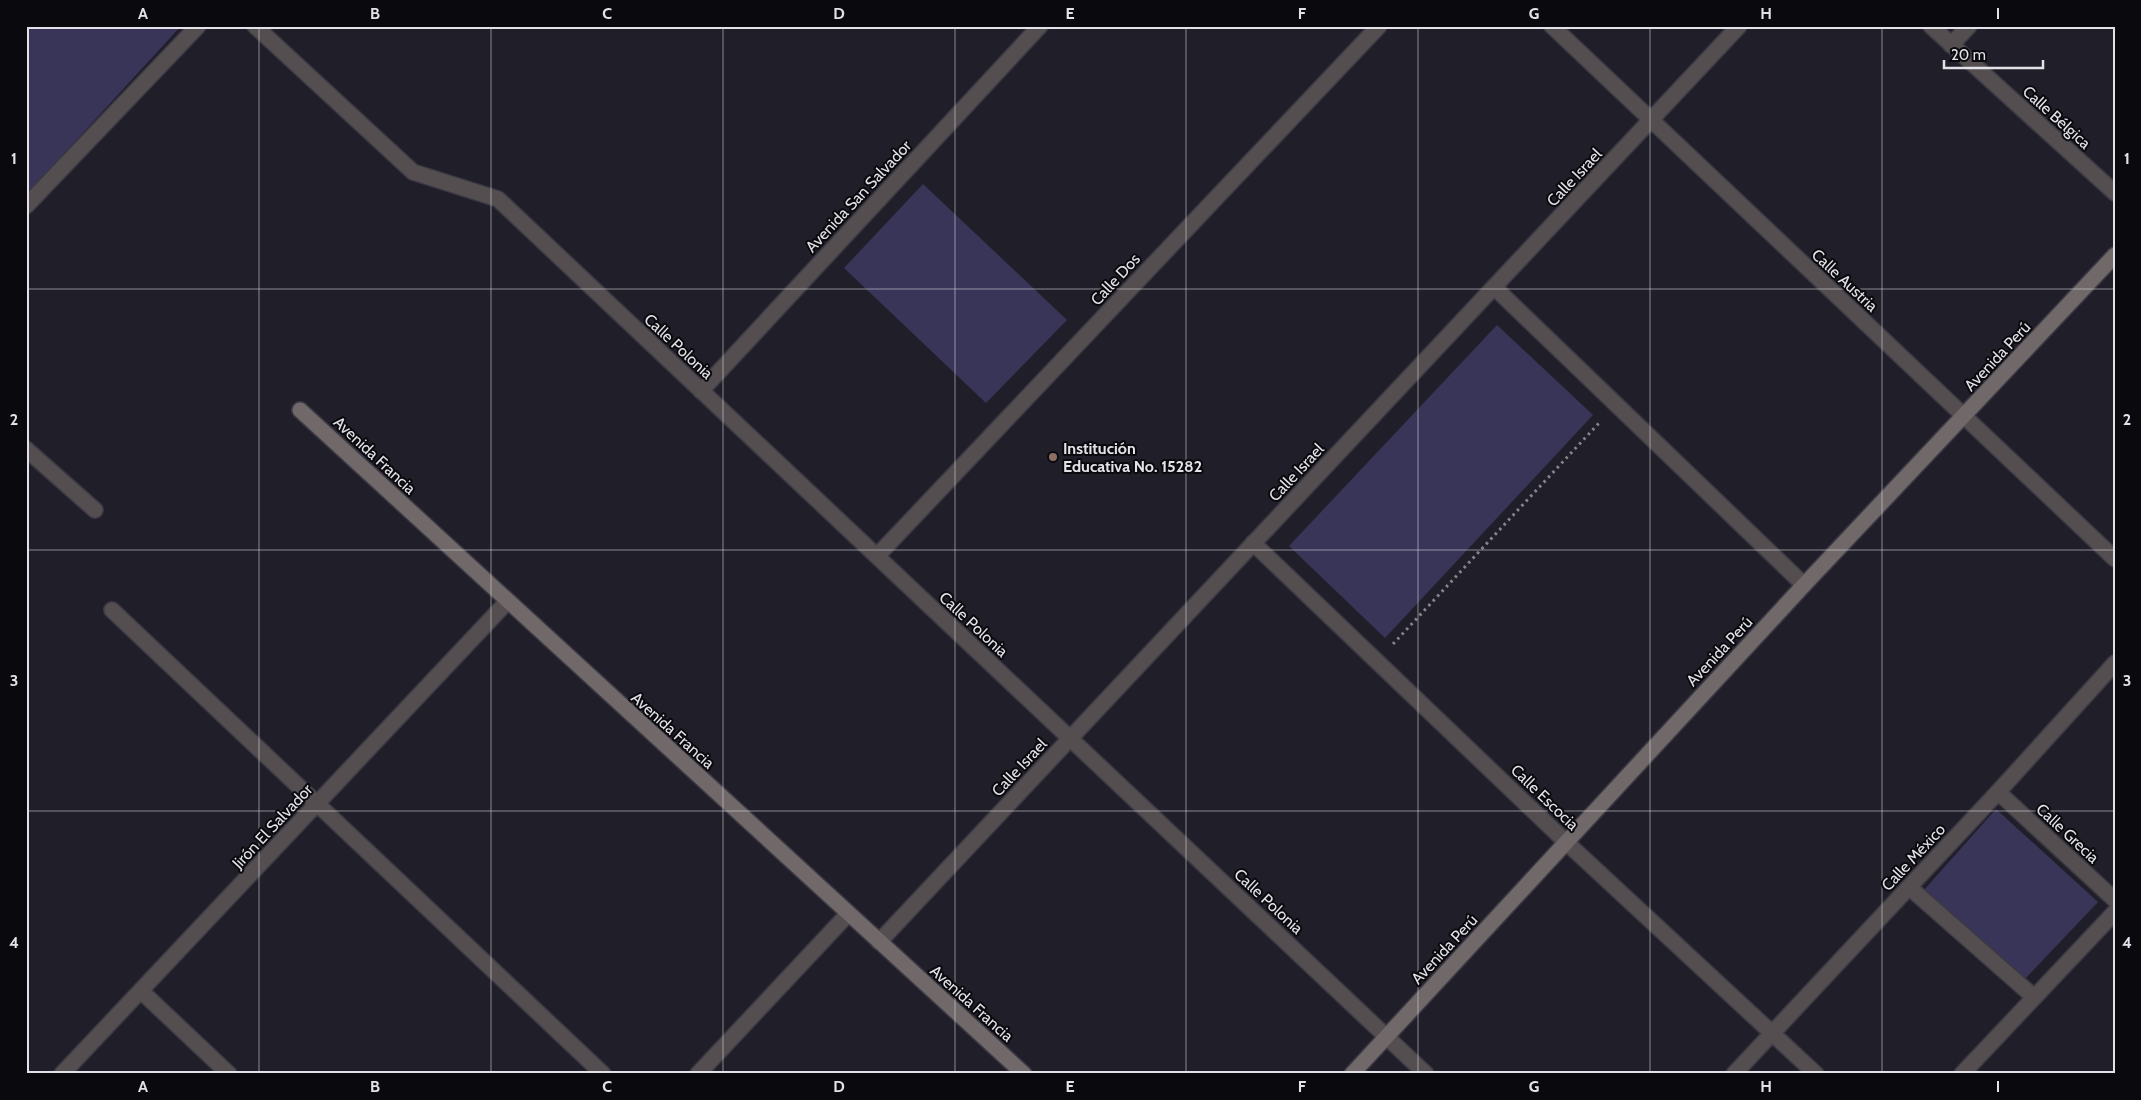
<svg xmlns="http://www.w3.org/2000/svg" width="2141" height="1100" font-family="Cabin,sans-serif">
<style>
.green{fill:#383559}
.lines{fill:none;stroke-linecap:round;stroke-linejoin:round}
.street-casing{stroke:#3b3a44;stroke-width:18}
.secondary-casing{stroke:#3b3a44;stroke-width:18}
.path{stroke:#86858d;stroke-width:3;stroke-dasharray:2.5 4;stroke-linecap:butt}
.street{stroke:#544e50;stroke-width:15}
.secondary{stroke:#71686a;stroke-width:15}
.grid{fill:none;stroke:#e2e2e8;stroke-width:1;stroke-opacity:0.55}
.education-dot{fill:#8d6e63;stroke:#0a0a0e;stroke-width:2}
.labels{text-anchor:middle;stroke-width:4;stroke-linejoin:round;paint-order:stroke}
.street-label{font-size:16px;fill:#e2e2e8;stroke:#0a0a0e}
.poi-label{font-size:16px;font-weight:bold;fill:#e2e2e8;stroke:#0a0a0e;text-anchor:start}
.neatline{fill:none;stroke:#e2e2e8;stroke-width:2}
.grid-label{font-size:16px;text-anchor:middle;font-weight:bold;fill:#e2e2e8}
</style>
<rect width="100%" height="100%" fill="#201f29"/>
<!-- green -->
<g class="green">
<polygon points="26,26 181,26 26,195"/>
<polygon points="923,184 1067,320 986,403 844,268"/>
<polygon points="1497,325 1593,415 1385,638 1289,546"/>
<polygon points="1996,809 2098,902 2024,980 1924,890"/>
</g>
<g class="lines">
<!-- street casing -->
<g class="street-casing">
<g id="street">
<polyline points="255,26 413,172 498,199 1426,1074"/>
<polyline points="1552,26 2115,559"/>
<polyline points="1931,26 2115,193"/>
<polyline points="1951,45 1969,26"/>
<polyline points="26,206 198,26"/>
<polyline points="1494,287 1804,585"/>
<polyline points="701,391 1040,26"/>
<polyline points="26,449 95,510"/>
<polyline points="1253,543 1567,843 1816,1074"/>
<polyline points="877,556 1379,26"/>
<polyline points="112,610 603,1074"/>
<polyline points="1998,792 2115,900"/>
<polyline points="1909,887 2034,997"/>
<polyline points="879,942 1739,26"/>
<polyline points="141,991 229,1074"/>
<polyline points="62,1074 507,602"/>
<polyline points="698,1074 848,914"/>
<polyline points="1734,1074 1998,792 2115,663"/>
<polyline points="1962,1074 2115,912"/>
</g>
</g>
<!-- secondary casing -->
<g class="secondary-casing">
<g id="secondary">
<polyline points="300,410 1024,1074"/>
<polyline points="1352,1074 1804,585 2115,255"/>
</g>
</g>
<!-- path -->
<polyline class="path" points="1393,644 1600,422"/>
<!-- street -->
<use href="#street" class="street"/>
<!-- secondary -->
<use href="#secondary" class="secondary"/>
</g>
<!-- grid -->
<path class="grid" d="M259,26V1074M491,26V1074M723,26V1074M955,26V1074M1186,26V1074M1418,26V1074M1650,26V1074M1882,26V1074M26,289H2115M26,550H2115M26,811H2115"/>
<!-- markers -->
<circle class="education-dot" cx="1053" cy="457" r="5"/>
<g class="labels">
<!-- street labels -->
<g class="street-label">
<text transform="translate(2057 117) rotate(42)" y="6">Calle Bélgica</text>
<text transform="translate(1574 177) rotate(-47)" y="6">Calle Israel</text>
<text transform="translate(858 196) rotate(-47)" y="6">Avenida San Salvador</text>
<text transform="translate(1115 279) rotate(-47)" y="6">Calle Dos</text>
<text transform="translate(1845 280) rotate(43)" y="6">Calle Austria</text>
<text transform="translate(679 346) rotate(43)" y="6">Calle Polonia</text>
<text transform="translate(1997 356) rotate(-47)" y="6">Avenida Perú</text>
<text transform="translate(375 455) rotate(43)" y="6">Avenida Francia</text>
<text transform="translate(1296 472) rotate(-47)" y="6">Calle Israel</text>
<text transform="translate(974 624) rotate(43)" y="6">Calle Polonia</text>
<text transform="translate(1719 651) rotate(-47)" y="6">Avenida Perú</text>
<text transform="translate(673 730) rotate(42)" y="6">Avenida Francia</text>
<text transform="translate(1019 767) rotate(-47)" y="6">Calle Israel</text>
<text transform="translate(1545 797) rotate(44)" y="6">Calle Escocia</text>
<text transform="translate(272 826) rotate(-47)" y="6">Jirón El Salvador</text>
<text transform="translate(2068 833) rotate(43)" y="6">Calle Grecia</text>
<text transform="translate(1913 857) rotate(-47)" y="6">Calle México</text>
<text transform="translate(1269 901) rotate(43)" y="6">Calle Polonia</text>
<text transform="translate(1444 949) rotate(-47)" y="6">Avenida Perú</text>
<text transform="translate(972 1003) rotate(42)" y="6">Avenida Francia</text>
</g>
<!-- poi labels -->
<g class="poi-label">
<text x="1063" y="454">Institución<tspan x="1063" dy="18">Educativa No. 15282</tspan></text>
</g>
</g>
<!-- border -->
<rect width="2141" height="1100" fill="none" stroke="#0a0a0e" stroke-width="55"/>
<!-- scale -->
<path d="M1944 60v8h99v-8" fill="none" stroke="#e2e2e8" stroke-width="2.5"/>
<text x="1951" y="60" font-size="15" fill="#e2e2e8" stroke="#0a0a0e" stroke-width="4" paint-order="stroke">20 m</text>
<rect x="28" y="28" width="2086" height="1044" class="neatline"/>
<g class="grid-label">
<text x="143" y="19">A</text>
<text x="375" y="19">B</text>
<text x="607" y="19">C</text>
<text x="839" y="19">D</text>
<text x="1070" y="19">E</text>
<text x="1302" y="19">F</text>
<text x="1534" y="19">G</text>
<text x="1766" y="19">H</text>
<text x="1998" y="19">I</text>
<text x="14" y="164">1</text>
<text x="2127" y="164">1</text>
<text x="14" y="425">2</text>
<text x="2127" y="425">2</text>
<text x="14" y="686">3</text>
<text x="2127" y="686">3</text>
<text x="14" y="948">4</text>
<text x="2127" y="948">4</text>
<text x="143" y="1092">A</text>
<text x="375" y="1092">B</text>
<text x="607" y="1092">C</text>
<text x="839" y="1092">D</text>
<text x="1070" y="1092">E</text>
<text x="1302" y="1092">F</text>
<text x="1534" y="1092">G</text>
<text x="1766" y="1092">H</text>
<text x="1998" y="1092">I</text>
</g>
</svg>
